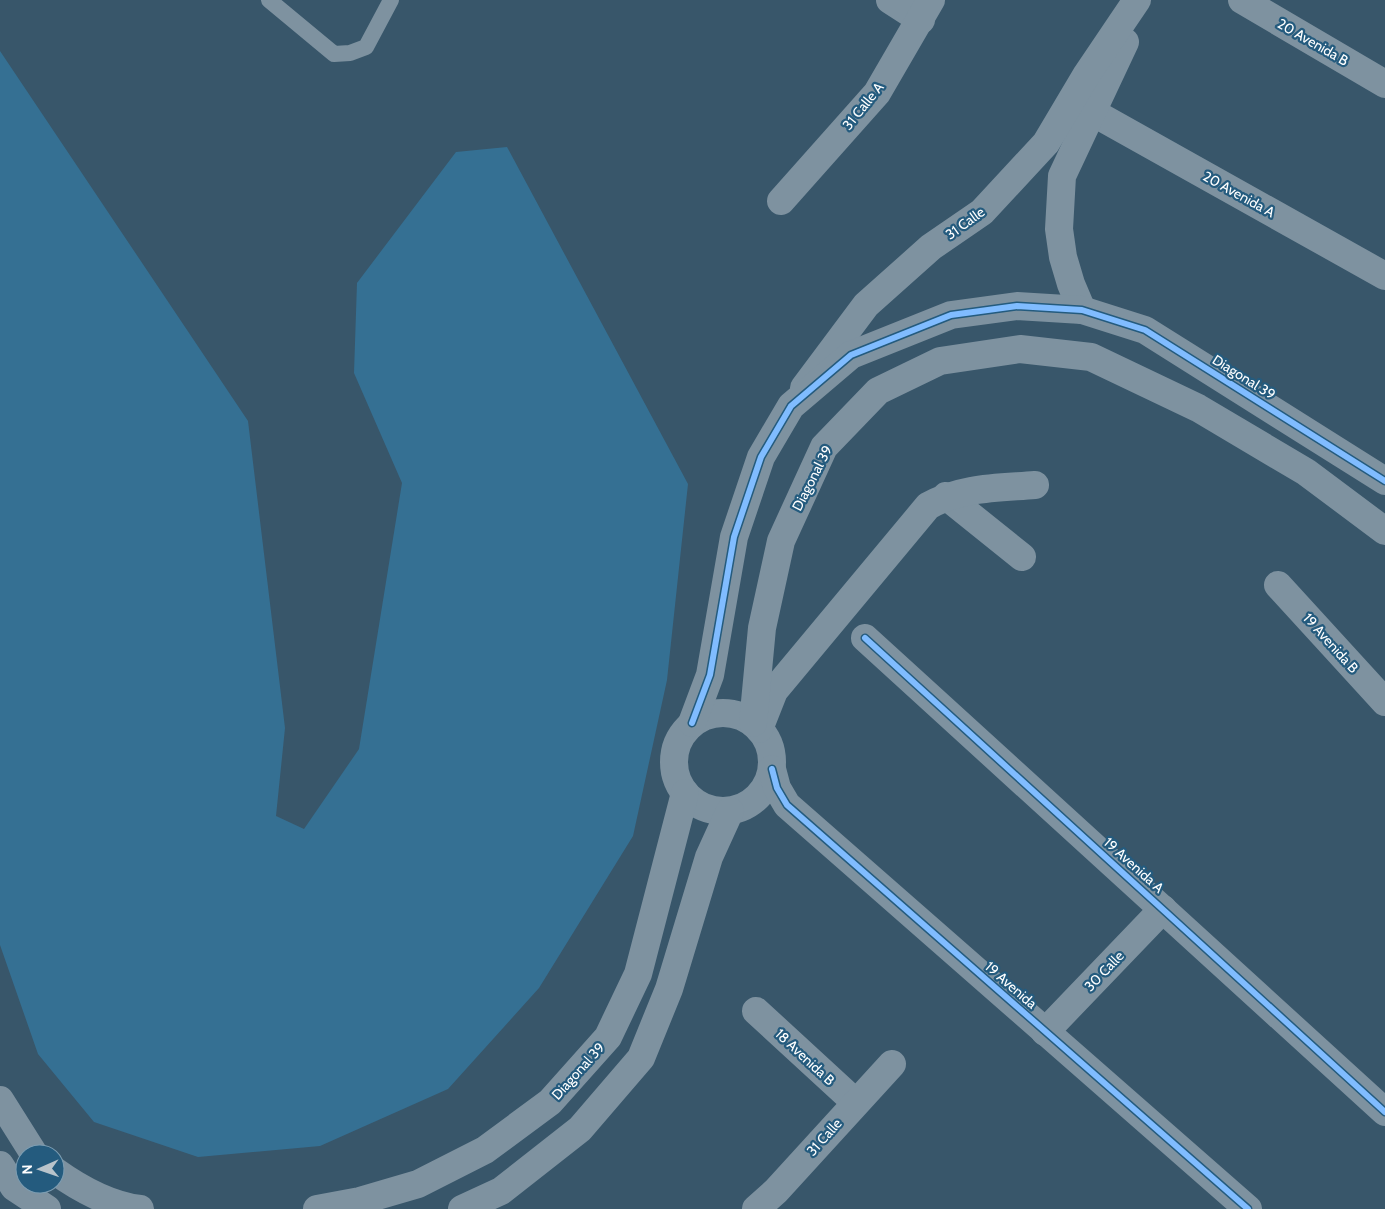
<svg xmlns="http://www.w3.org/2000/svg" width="1385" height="1209" font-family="Cabin,sans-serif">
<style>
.green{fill:#357093}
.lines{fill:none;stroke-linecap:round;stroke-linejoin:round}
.service{stroke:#7e92a0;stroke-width:16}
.minor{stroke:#7e92a0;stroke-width:28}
.tertiary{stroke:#7e92a0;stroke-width:28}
.cycleway-casing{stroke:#245b7e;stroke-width:9}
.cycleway{stroke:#80bcff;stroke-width:6}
.labels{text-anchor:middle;stroke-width:4.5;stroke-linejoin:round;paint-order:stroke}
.street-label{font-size:14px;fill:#fff;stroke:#245b7e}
</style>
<rect width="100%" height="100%" fill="#38566a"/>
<!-- green -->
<polygon class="green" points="0,51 248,421 285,728 276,816 304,829 359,749 402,483 354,373 357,283 456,152 507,147 688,484 667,680 633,836 539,988 448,1089 320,1146 198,1157 94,1122 38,1054 0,945"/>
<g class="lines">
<!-- service -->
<polyline class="service" points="269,0 334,54 350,53 366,47 391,0"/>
<!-- minor -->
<g class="minor">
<polyline points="890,0 921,20"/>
<polyline points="1242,0 1385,84"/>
<polyline points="1092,112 1385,276"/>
<polyline points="781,201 877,93 931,0"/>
<polyline points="1082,310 1071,284 1063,257 1059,229 1062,176 1125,42"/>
<polyline points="804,388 866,305 931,247 982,212 1046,143 1087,74 1137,0"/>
<polyline points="946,496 1022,557"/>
<polyline points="1278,585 1385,702"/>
<polyline points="865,638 1385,1112"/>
<circle cx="723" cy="762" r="49"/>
<path d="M759,729L774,691L928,506C961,487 998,488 1035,485"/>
<polyline points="772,769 777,788 787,805 1248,1209"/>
<polyline points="756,1011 855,1102"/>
<polyline points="1045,1032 1163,909"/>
<polyline points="0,1100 34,1154"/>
<polyline points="0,1165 14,1187 47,1209"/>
<path d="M55,1171C80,1189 110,1205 140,1209"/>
<polyline points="317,1209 360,1201 418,1184 485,1150 550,1102 608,1037 638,974 685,793"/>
<polyline points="462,1209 501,1191 580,1129 641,1058 669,989 709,857 730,811"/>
<polyline points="756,1209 776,1191 892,1064"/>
</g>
<!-- tertiary -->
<g class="tertiary">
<polyline points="692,723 710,675 734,537 761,457 791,406 851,355 951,315 1017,306 1082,310 1145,330 1385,481"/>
<polyline points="753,723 762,628 781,541 824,447 878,391 940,361 1020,349 1091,357 1198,408 1306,472 1385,531"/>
</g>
<!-- cycleway casing -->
<g class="cycleway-casing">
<g id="cycleway">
<polyline points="865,638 1385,1112"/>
<polyline points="692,723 710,675 734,537 761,457 791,406 851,355 951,315 1017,306 1082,310 1145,330 1385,481"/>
<polyline points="772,769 777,788 787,805 1248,1209"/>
</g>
</g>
<!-- cycleway -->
<use href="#cycleway" class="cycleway"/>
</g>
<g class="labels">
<!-- street labels -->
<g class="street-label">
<text transform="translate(1313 42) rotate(30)" y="5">20 Avenida B</text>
<text transform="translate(863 106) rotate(-51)" y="5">31 Calle A</text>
<text transform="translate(1239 194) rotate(29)" y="5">20 Avenida A</text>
<text transform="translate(965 223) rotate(-36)" y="5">31 Calle</text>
<text transform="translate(1244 377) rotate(32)" y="5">Diagonal 39</text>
<text transform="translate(812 478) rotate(-63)" y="5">Diagonal 39</text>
<text transform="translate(1331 643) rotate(48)" y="5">19 Avenida B</text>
<text transform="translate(1134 865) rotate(42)" y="5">19 Avenida A</text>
<text transform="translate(1104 971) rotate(-46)" y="5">30 Calle</text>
<text transform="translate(1011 985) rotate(41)" y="5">19 Avenida</text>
<text transform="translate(805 1057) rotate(43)" y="5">18 Avenida B</text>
<text transform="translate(578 1071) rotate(-48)" y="5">Diagonal 39</text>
<text transform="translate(824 1137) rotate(-48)" y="5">31 Calle</text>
</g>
</g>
<!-- north arrow -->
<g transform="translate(40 1169) rotate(268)"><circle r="24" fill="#245b7e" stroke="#7c9db2"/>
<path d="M0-4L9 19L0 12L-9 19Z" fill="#b9c4cb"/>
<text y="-8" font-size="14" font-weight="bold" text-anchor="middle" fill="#ffffff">N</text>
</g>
</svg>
